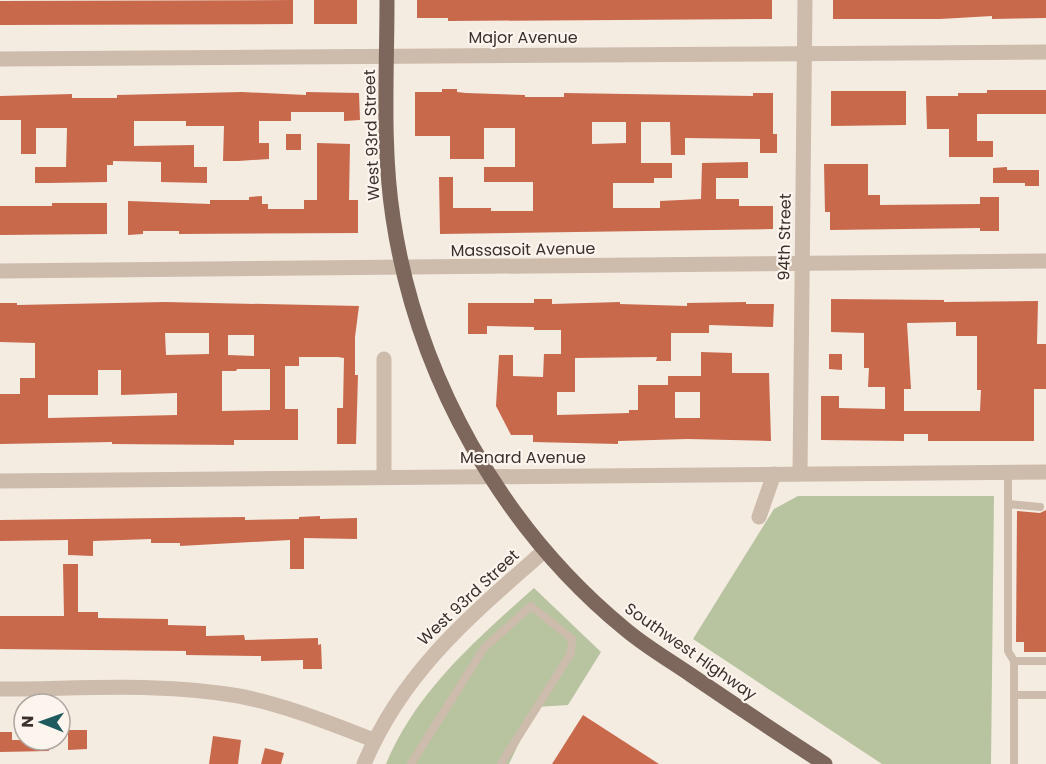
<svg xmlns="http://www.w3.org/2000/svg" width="1046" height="764" font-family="Poppins,sans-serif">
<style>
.green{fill:#b8c4a0}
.building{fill:#c8694b;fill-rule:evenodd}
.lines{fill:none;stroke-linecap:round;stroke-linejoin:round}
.lane{stroke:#cdbbac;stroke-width:8}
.street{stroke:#cdbbac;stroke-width:15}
.primary{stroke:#7d675c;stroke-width:15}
.labels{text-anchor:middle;stroke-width:4.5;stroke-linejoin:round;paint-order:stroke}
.street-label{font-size:16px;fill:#3b302b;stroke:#fbf5ee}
</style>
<rect width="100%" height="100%" fill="#f4ebe1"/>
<!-- green -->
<g class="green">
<polygon points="798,496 994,496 991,764 882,764 693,639 774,509"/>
<path d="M534,588L601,652L568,705L536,707L509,764H386C416,691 477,639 534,588Z"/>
</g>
<!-- building -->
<g class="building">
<polygon points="293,0 293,24 0,25 0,1"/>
<rect x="314" y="0" width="43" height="24"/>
<polygon points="417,0 772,0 772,19 448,21 448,18 417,18"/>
<polygon points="833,0 1046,0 1046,18 992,19 992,16 940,19 833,19"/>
<path d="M442,89H457V92L466,93L525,95V97H564V93L753,96V93H773V134H777V153H760V139L685,138V155H671L670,122H641V163H672V178H654V183H613V208H660V201L701,199L702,163L748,162V178H716V199H739V206H773V229L440,234L439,177H453V208H491V211H533V182H484V167H515V128H484V159H450V136H415V92H442ZM592,122H626V143L592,144Z"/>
<polygon points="987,90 1046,90 1046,114 977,114 977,141 993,141 993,157 949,157 949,129 927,129 926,96 958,96 958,93 987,93"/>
<polygon points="831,91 906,91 906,125 831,126"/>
<polygon points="242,92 306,95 306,92 359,93 360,120 344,121 344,112 291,112 291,121 259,121 259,143 269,143 269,159 238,161 223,161 224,126 186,126 186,121 134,121 134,146 194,145 194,167 207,167 207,183 161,182 161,162 113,161 113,165 107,165 107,182 49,183 35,183 35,167 66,167 67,128 36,128 36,154 21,154 21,120 0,120 0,96 72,94 72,98 117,98 117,95"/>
<rect x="286" y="134" width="15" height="16"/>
<polygon points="317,143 350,144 349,200 358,200 358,233 179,234 179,231 143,231 143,234 128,235 128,201 210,204 210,200 249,200 249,197 262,196 262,204 268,204 268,209 304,209 304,200 317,200"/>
<polygon points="824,164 868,164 868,195 880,195 880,205 980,204 980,197 999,197 999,231 980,231 980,228 830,230 830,212 825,212"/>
<polygon points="1007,167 1007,170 1039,170 1039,186 1025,186 1025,183 993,183 993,168"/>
<polygon points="52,203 107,203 107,234 0,235 0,206 52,206"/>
<path d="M534,299H552V304L620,302V304L687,306V303L746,302V304H774L773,327L709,325V333H671V361H656L657,357L575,358V392H557V415L629,413V410H638V385H668V376H701V352L732,353V373H769L771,441L688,439L618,441V444L533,442V435H511L496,406L499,355H513V376L543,377L544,354H561V330H534V327L487,326V334H468V303H534ZM675,392H700V418H675Z"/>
<path d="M831,299L944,300V302L1038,301L1037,344H1046V389H1034V441H928V434H904V441L821,440V396H839V408L885,409V387H868L869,368H864V333L831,332ZM956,322V336H977V390H981L980,411H904V389H911L907,323Z"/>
<path d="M165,302L359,306L355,337V375H358L356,444H337V408H343L344,358L338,357H299V366H285V409H298V440H234V445L112,444V442L0,444V394H20V378H35V343L0,342V303H17V305ZM165,333H209V354L166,355ZM228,335H254V356L228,355ZM237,369H270V410L222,411V371H236ZM98,370H121V395L177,393V415L48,418V395H98Z"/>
<polygon points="829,354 842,354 842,370 829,369"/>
<polygon points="1046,510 1046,652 1024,652 1024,642 1016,642 1017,511 1040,513"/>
<polygon points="320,516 320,519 357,518 357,539 304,538 304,569 290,569 290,540 180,546 180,543 151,543 151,539 93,541 93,556 68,555 68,540 0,541 0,520 245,517 245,520 299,519 299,517"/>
<polygon points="63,564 78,564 78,612 98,612 98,618 168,619 168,625 206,626 206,636 244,635 245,640 318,638 318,645 321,644 322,669 303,669 303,660 261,661 261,656 186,655 186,651 0,649 0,616 64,616"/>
<polygon points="583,715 659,764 552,764"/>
<polygon points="68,730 87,730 87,749 68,750"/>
<polygon points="0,732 12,732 12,740 49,740 49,751 0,752"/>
<polygon points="213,736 241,740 238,764 209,764"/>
<polygon points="265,748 284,753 281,764 261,764"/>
</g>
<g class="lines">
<!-- lane -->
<g class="lane">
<polyline points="1008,472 1008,651 1014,661"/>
<polyline points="1008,504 1040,507"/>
<polyline points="1014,695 1046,695"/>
<polyline points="411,764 484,648 531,606 572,639 571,653 501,764"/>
<polyline points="1014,764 1014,661 1046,661"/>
</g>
<!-- street -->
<g class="street">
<polyline points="0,59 1046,52"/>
<polyline points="0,271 1046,261"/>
<polyline points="800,473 805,0"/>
<polyline points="384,476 384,359"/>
<polyline points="0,481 1046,472"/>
<polyline points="759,517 774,474"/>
<path d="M0,689C79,689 160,682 239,696C285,705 329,723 374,740"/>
<path d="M364,764C403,671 470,616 544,551"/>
</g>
<!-- primary -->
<path class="primary" d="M387,0C387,72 382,147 393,218C417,377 501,527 625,629C645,646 669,660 691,675C735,705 780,735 825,764"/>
</g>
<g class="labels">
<!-- street labels -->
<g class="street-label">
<text x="523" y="43">Major Avenue</text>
<text transform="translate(371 135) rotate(-92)" y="6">West 93rd Street</text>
<text transform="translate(784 237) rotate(-89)" y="6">94th Street</text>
<text transform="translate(523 249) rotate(-1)" y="6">Massasoit Avenue</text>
<text x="523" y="463">Menard Avenue</text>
<text transform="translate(468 597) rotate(-43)" y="6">West 93rd Street</text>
<text transform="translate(691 651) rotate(35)" y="6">Southwest Highway</text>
</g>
</g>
<!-- north arrow -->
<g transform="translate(42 722) rotate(271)"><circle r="28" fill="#fbf5ee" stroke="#aea6a0" stroke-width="1.5"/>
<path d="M0-4.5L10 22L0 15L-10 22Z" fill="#1f5a5e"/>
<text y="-9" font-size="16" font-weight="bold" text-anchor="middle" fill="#3b302b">N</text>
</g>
</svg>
